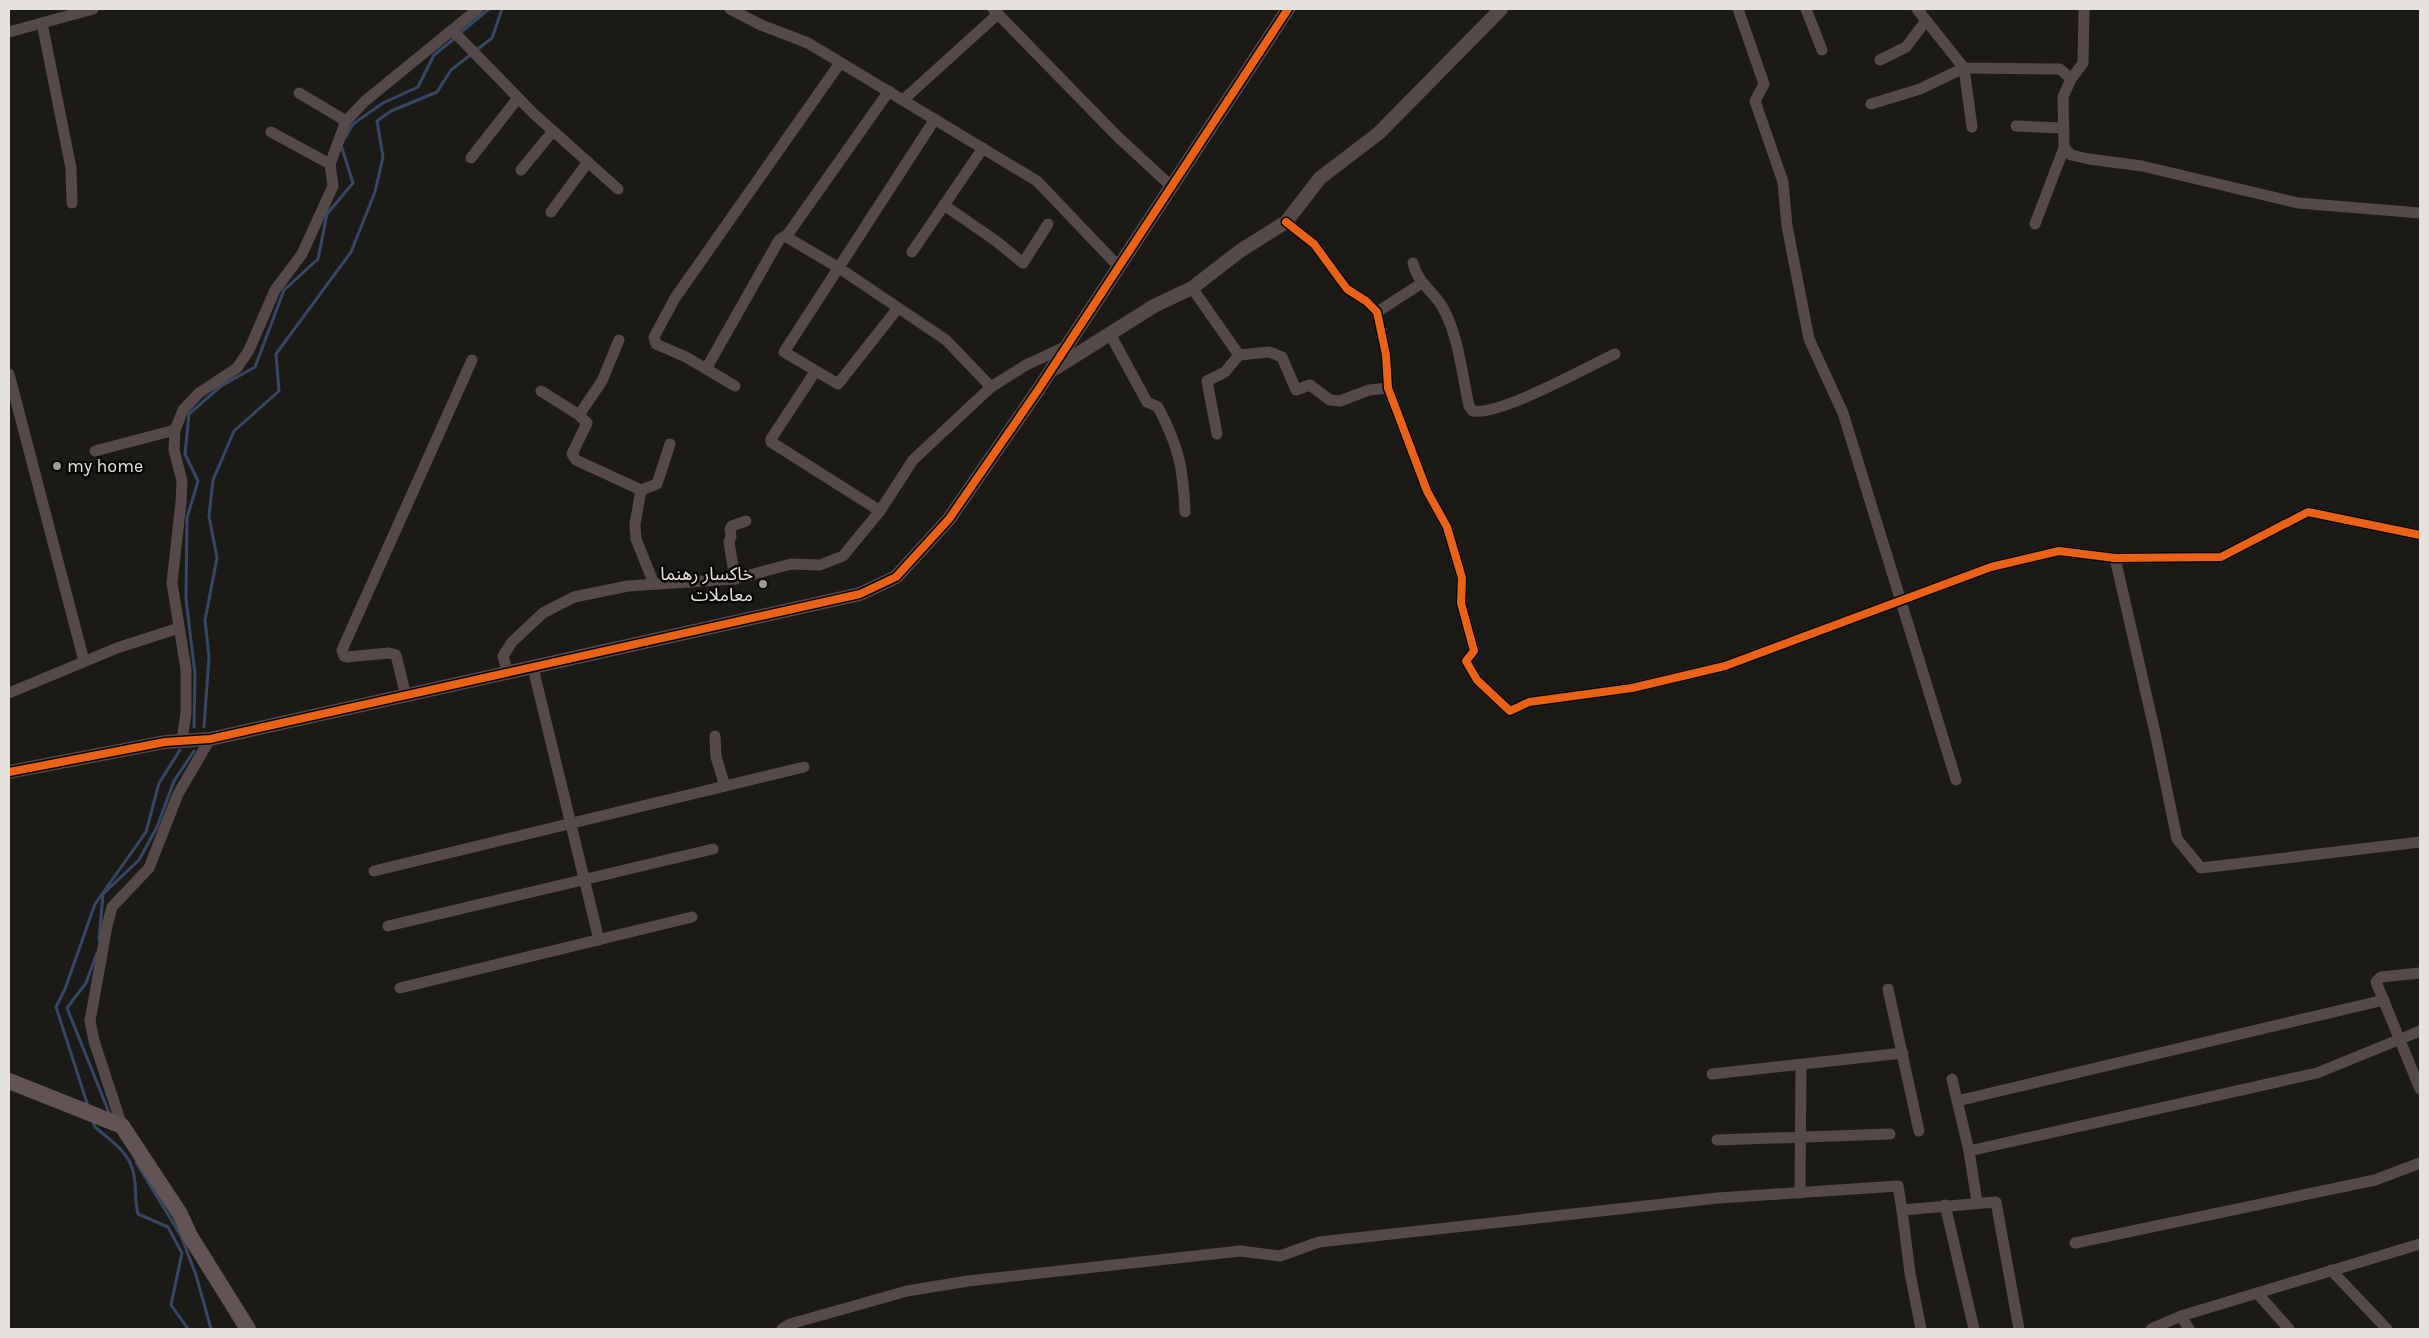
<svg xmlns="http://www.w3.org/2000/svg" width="2429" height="1338" font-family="Karla,'Noto Sans Arabic',sans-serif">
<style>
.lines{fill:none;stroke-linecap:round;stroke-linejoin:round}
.stream{stroke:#364766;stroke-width:3}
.minor{stroke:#55494a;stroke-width:11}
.tertiary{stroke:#55494a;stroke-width:14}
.secondary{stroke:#625355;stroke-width:16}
.cycleway-casing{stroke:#070604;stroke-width:11}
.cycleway{stroke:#ea6118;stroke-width:8}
.poi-dot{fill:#9f9c98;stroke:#070604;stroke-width:2}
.labels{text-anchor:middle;stroke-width:5;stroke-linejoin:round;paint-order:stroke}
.poi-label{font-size:18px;fill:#e5e2de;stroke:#070604;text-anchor:start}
</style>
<rect width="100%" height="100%" fill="#1c1a17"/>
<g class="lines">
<!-- stream -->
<g class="stream">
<polyline points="459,34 489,9"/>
<polyline points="345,138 353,124 383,103 418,87 434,55 455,38"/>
<polyline points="194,727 195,674 186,599 187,518 198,481 185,454 189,414 221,386 255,367 284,290 318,259 327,214 353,183 341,145"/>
<polyline points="204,727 209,657 205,620 217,558 209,516 213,480 234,431 279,391 276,354 351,252 375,192 383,157 377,121 391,111 437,92 451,70 492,38 502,9"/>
<polyline points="99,940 103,894 139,860 157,827 174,781 194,751"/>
<polyline points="97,953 86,983 67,1008 110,1115"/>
<polyline points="88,1106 56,1007 65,989 95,904 146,832 159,783 180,750"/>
<path d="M93,1122L95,1127C110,1140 128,1151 133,1171C137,1184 134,1199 138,1214L168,1227L182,1253L171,1305L188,1329"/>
<polyline points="136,1162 181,1236 196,1275 211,1329"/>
</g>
<!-- minor -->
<g class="minor">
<polyline points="730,9 761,25 808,43 1037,181 1119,267"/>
<polyline points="993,9 1117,136 1172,187"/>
<polyline points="1738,9 1764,84 1755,101 1783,182 1787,226 1809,339 1843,413 1956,780"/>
<polyline points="1806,9 1822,50"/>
<polyline points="1917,9 1964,68 2060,69 2071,79"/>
<polyline points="42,23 71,168 72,203"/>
<polyline points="452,30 533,113 618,189"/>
<polyline points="9,32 93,9"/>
<polyline points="1880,60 1906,47 1925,22"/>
<polyline points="299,93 346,121"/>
<polyline points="903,100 998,14"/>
<polyline points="1871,104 1920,89 1964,68 1972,127"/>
<polyline points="2016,126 2064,128"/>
<polyline points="271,132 330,164"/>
<polyline points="2064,148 2071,155 2089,159 2142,166 2298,203 2420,213"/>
<polyline points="471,158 518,98"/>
<polyline points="521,170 553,131"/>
<polyline points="944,205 996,241 1023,263 1048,224"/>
<polyline points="551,212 588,162"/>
<polyline points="1286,222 1314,244 1347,289 1366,301 1377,312 1386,355 1388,388 1427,491 1447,527 1462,578 1461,603 1474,651 1466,661 1477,680 1510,711 1529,702 1632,688 1725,666 1991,567 2059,551 2115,558 2221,557 2308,512 2420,535"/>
<polyline points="2035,224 2064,148 2063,97 2071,79 2083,63 2084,9"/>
<polyline points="788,234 790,239 839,268 946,340 991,387"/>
<polyline points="912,252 983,148"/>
<path d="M1413,263C1417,282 1434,292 1443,308C1459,337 1462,375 1469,406L1473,411C1500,416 1587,367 1615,354"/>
<polyline points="1192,288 1239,355 1269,352 1282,357 1296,390 1310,385 1330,400 1340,401 1369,390 1388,388"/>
<polyline points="898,308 838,384 784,352 935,119"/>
<polyline points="1377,312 1422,283"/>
<path d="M1110,334L1147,402L1158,407C1179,447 1183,467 1185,512"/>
<polyline points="706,369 779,240 788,234 889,91"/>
<polyline points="815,372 771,439 771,442 880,511"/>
<polyline points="9,374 84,661"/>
<polyline points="735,386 686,357 656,344 654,337 675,298 840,63"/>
<polyline points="541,391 579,415 587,423 572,454 576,460 641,490 657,484 670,444"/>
<polyline points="579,415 602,381 619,340"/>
<polyline points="1217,434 1207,381 1225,372 1239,355"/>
<polyline points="95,451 175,430"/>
<polyline points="641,490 635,524 636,539 654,584"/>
<polyline points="2115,558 2156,737 2177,839 2201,868 2420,842"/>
<polyline points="735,579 729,542 731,537 730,529 732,526 746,521"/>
<polyline points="533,668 599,940"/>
<polyline points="508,674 503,656 512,642 543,613 574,597 628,586 735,579 791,564 820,565 843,556 880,511 913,460 991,387 1026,365 1067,346"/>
<polyline points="9,693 117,648 179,628"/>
<polyline points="406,696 396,655 389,653 347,657 344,656 342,650 472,360"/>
<polyline points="715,736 716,757 725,786"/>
<polyline points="182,740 186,713 186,669 172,583 181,502 182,481 174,450 175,430 183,410 199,393 237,368 249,350 275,290 302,254 333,186 330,164 346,121 365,101 478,9"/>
<polyline points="374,871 804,767"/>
<polyline points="388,926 713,849"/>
<polyline points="2420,973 2381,977 2376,982 2420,1089"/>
<polyline points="400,988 692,917"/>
<polyline points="1888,989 1919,1131"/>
<polyline points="1712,1074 1903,1053"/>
<polyline points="1952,1079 1969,1151 1977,1202"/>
<polyline points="1957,1101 2384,1000"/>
<polyline points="122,1126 94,1041 90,1021 107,926 112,907 149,868 178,794 210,739"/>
<polyline points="1717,1140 1890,1134"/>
<polyline points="1969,1151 2317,1073 2420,1031"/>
<polyline points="1800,1193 1801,1065"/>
<polyline points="1945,1205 1974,1329"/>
<polyline points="1902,1210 1910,1273 1921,1329"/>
<polyline points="2075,1243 2375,1180 2420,1163"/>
<polyline points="2331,1270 2387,1329"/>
<polyline points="2257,1293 2289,1329"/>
<polyline points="2181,1316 2189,1329"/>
<polyline points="782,1329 790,1324 907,1291 968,1281 1240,1251 1280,1256 1319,1242 1718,1198 1898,1186 1902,1210 1996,1202 2019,1329"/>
<polyline points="2151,1329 2181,1316 2420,1244"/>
</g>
<!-- tertiary -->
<g class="tertiary">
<polyline points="1054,369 1154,306 1192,288 1240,251 1286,222 1320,178 1379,133 1501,9"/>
<polyline points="9,772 165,742 210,739 860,594 896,577 949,519 1038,390 1288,9"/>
</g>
<!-- secondary -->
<polyline class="secondary" points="9,1081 122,1126 180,1214 190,1236 248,1329"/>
<!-- cycleway casing -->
<g class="cycleway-casing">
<g id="cycleway">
<polyline points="1286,222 1314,244 1347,289 1366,301 1377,312 1386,355 1388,388 1427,491 1447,527 1462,578 1461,603 1474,651 1466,661 1477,680 1510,711 1529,702 1632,688 1725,666 1991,567 2059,551 2115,558 2221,557 2308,512 2420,535"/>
<polyline points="9,772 165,742 210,739 860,594 896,577 949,519 1038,390 1288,9"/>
</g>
</g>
<!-- cycleway -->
<use href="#cycleway" class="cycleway"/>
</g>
<!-- markers -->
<g class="poi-dot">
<circle cx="57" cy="466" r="5"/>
<circle cx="763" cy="584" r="5"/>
</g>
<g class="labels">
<!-- poi labels -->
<g class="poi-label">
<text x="67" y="472">my home</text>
<text x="753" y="580" text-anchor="end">خاکسار رهنما<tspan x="753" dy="21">معاملات</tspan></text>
</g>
</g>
<!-- border -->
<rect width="2429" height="1338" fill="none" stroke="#e5e2de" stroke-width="20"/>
</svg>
